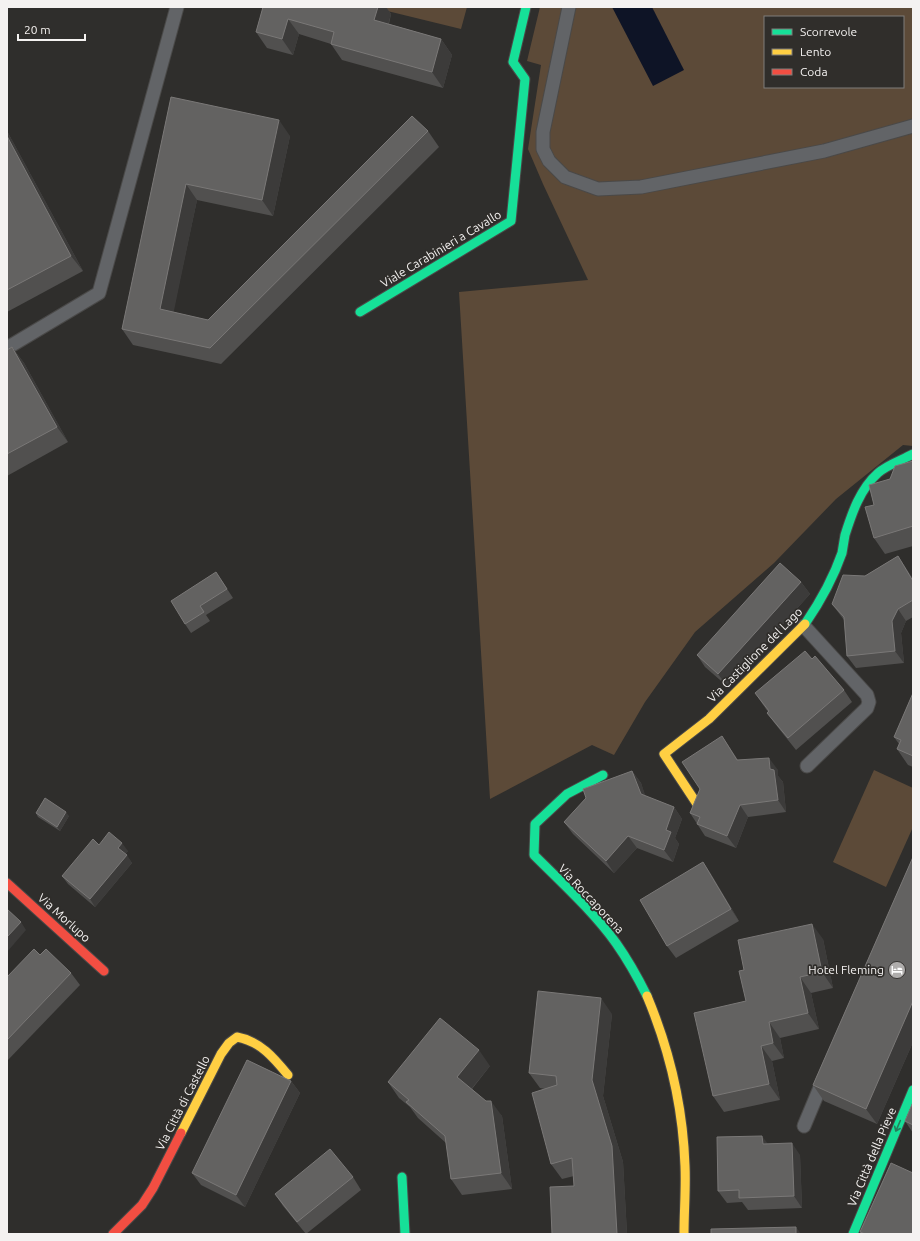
<svg xmlns="http://www.w3.org/2000/svg" width="920" height="1241" font-family="Ubuntu,sans-serif">
<style>
.green{fill:#5c4a38;fill-rule:evenodd}
.water{fill:#0e1426}
.lines{fill:none;stroke-linecap:round;stroke-linejoin:round}
.lane-casing{stroke:#4a4948;stroke-width:15}
.fast-casing{stroke:#4a4948;stroke-width:11}
.slow-casing{stroke:#4a4948;stroke-width:11}
.jam-casing{stroke:#4a4948;stroke-width:11}
.lane{stroke:#626467;stroke-width:13}
.fast{stroke:#16e098;stroke-width:9}
.slow{stroke:#ffcf43;stroke-width:9}
.jam{stroke:#f24e42;stroke-width:9}
.wall{fill:#51504f}
.shaded-wall{fill:#3c3b3a}
.building{fill:#636261;stroke:#7a7877}
.oneway{stroke:#247e5c}
.labels{text-anchor:middle;stroke-width:3.5;stroke-linejoin:round;paint-order:stroke}
.street-label{font-size:12px;fill:#f4f2f1;stroke:#302e2b}
.poi-label{font-size:12px;fill:#f4f2f1;stroke:#302e2b;text-anchor:end}
</style>
<rect width="100%" height="100%" fill="#2f2e2c"/>
<!-- green -->
<g class="green">
<polygon points="371,7 467,7 461,29"/>
<path d="M540,7H913V446L903,445L836,499L774,563L695,632L645,702L614,755L592,745L490,799L459,292L588,280L543,184L528,149L541,65L527,61ZM765,17H903V87H765Z"/>
<polygon points="874,770 913,788 913,827 886,887 833,862"/>
</g>
<!-- water -->
<polygon class="water" points="612,7 652,7 684,70 653,86"/>
<g class="lines">
<!-- lane casing -->
<g class="lane-casing">
<g id="lane">
<polyline points="569,7 543,132 543,149 549,161 565,177 598,189 641,187 824,151 913,126"/>
<polyline points="7,348 99,293 177,7"/>
<polyline points="804,626 867,695 869,702 867,708 807,766"/>
<polyline points="804,1126 824,1078"/>
</g>
</g>
<!-- fast casing -->
<g class="fast-casing">
<g id="fast">
<polyline points="360,312 511,221 525,79 513,62 526,7"/>
<path d="M805,624C820,602 833,579 842,553C843,547 844,541 845,535C852,513 860,489 878,473C887,465 902,460 913,454"/>
<path d="M603,775L567,794L535,824L534,855C562,883 593,911 616,943C628,960 638,978 647,996"/>
<polyline points="402,1177 405,1234"/>
<polyline points="853,1234 913,1090"/>
</g>
</g>
<!-- slow casing -->
<g class="slow-casing">
<g id="slow">
<polyline points="697,804 664,754 709,719 805,624"/>
<path d="M647,996C670,1051 683,1107 685,1166C686,1189 684,1211 684,1234"/>
<path d="M181,1133L221,1054L229,1043L237,1037C260,1041 274,1058 288,1075"/>
</g>
</g>
<!-- jam casing -->
<g class="jam-casing">
<g id="jam">
<polyline points="7,883 104,971"/>
<polyline points="113,1234 142,1205 153,1188 181,1133"/>
</g>
</g>
<!-- lane -->
<use href="#lane" class="lane"/>
<!-- fast -->
<use href="#fast" class="fast"/>
<!-- slow -->
<use href="#slow" class="slow"/>
<!-- jam -->
<use href="#jam" class="jam"/>
</g>
<!-- wall -->
<g class="wall">
<polygon points="263,7 386,7 391,14 389,24 441,39 452,55 443,88 342,60 331,44 299,34 293,55 267,48 256,32"/>
<polygon points="171,97 290,136 273,216 197,200 173,312 208,320 428,131 439,147 221,364 133,345 122,329"/>
<polygon points="7,131 83,271 7,312"/>
<polygon points="12,347 24,363 68,442 7,476 7,350"/>
<polygon points="913,461 913,546 885,554 874,538 874,505 890,479"/>
<polygon points="898,556 913,579 913,617 906,621 901,633 904,663 856,668 847,656 844,620 832,604 865,576"/>
<polygon points="222,581 233,598 206,615 210,621 191,633 185,624"/>
<polygon points="801,582 810,594 727,686 705,667 697,655"/>
<polygon points="812,659 844,690 852,702 796,750 776,725 767,713 768,712 755,693"/>
<polygon points="913,693 913,767 908,765 897,749 899,744 894,737"/>
<polygon points="722,736 738,760 778,770 778,776 783,782 786,812 748,817 736,848 705,836 690,813"/>
<polygon points="632,771 641,783 645,796 674,807 682,819 675,838 679,844 673,862 637,848 614,873 573,834 564,822"/>
<polygon points="36,813 69,816 60,831 38,817"/>
<polygon points="99,845 128,851 125,854 132,863 95,907 68,884 62,876"/>
<polygon points="913,857 913,1042 877,1124 824,1101 813,1085"/>
<polygon points="703,862 711,874 739,921 676,958 667,946"/>
<polygon points="823,939 833,988 811,993 819,1029 780,1038 784,1058 772,1061 780,1100 724,1112 713,1096 746,1001 744,970"/>
<polygon points="40,955 71,973 80,985 7,1061 7,977"/>
<polygon points="612,1014 603,1096 623,1162 627,1234 552,1234 574,1186 574,1176 562,1179 551,1164 545,1089 540,1088 529,1073"/>
<polygon points="490,1066 472,1089 502,1116 512,1189 462,1195 451,1179 446,1143 418,1118 410,1107 399,1098 388,1082"/>
<polygon points="291,1081 300,1093 245,1207 201,1185 192,1173"/>
<polygon points="913,1102 913,1133 905,1121"/>
<polygon points="768,1144 800,1155 802,1208 748,1210 742,1202 727,1203 718,1191"/>
<polygon points="353,1177 361,1190 306,1234 283,1206 275,1194"/>
</g>
<!-- shaded-wall -->
<g class="shaded-wall">
<polygon points="378,7 386,7 391,14 385,36 374,20"/>
<polygon points="288,19 299,34 293,55 282,39"/>
<polygon points="441,39 452,55 443,88 432,72"/>
<polygon points="279,120 290,136 273,216 262,200"/>
<polygon points="7,131 83,271 71,256 7,136"/>
<polygon points="186,184 197,200 171,325 160,309"/>
<polygon points="12,347 24,363 68,442 57,427"/>
<polygon points="898,556 906,568 913,579 913,581"/>
<polygon points="801,582 810,594 727,686 718,674"/>
<polygon points="898,609 906,621 901,633 904,663 895,651 892,621"/>
<polygon points="722,736 730,748 745,772 737,760"/>
<polygon points="769,758 778,770 778,776 783,782 786,812 778,800 770,769"/>
<polygon points="632,771 641,783 649,806 641,794"/>
<polygon points="740,805 748,817 736,848 727,836"/>
<polygon points="674,807 682,819 675,838 679,844 673,862 664,850 666,830"/>
<polygon points="66,812 69,816 60,831 57,827"/>
<polygon points="628,836 637,848 614,873 606,861"/>
<polygon points="122,843 128,851 124,856 118,848"/>
<polygon points="127,855 132,863 95,907 90,899"/>
<polygon points="703,862 711,874 739,921 731,909"/>
<polygon points="21,922 26,930 7,952 7,937"/>
<polygon points="812,924 823,939 833,988 822,972"/>
<polygon points="800,977 811,993 819,1029 808,1013"/>
<polygon points="601,998 612,1014 603,1096 623,1162 627,1234 617,1234 592,1080"/>
<polygon points="913,1001 913,1042 877,1124 866,1109"/>
<polygon points="769,1022 780,1038 784,1058 773,1043"/>
<polygon points="761,1046 772,1061 780,1100 769,1084"/>
<polygon points="479,1050 490,1066 468,1093 457,1077"/>
<polygon points="291,1081 300,1093 245,1207 236,1195"/>
<polygon points="491,1101 502,1116 512,1189 501,1173"/>
<polygon points="762,1136 771,1148 763,1144"/>
<polygon points="792,1143 800,1155 802,1208 794,1196"/>
<polygon points="796,1227 801,1234 796,1234"/>
</g>
<!-- building -->
<g class="building">
<polygon points="263,7 378,7 374,20 441,39 432,72 331,44 334,32 288,19 282,39 256,32"/>
<polygon points="171,97 279,120 262,200 186,184 160,309 208,320 412,116 428,131 210,348 122,329"/>
<polygon points="7,136 71,256 7,290"/>
<polygon points="12,347 57,427 7,454 7,350"/>
<polygon points="913,461 913,526 874,538 865,507 874,505 869,485 890,479 895,466"/>
<polygon points="898,556 913,581 913,600 898,609 892,621 895,651 847,656 844,617 832,604 843,575 865,576"/>
<polygon points="780,563 801,582 718,674 697,655"/>
<polygon points="216,572 227,589 200,606 204,612 185,624 171,601"/>
<polygon points="805,651 812,659 815,656 844,690 788,738 767,713 769,711 755,693"/>
<polygon points="913,693 913,756 897,749 901,740 894,737"/>
<polygon points="722,736 737,760 769,758 770,769 774,770 778,800 740,805 727,836 697,824 700,817 690,813 700,789 682,762"/>
<polygon points="632,771 641,794 674,807 666,830 671,832 664,850 628,836 606,861 564,822 586,798 583,789"/>
<polygon points="45,798 66,812 57,827 36,813"/>
<polygon points="109,832 122,843 118,848 127,855 90,899 62,876 93,839 99,845"/>
<polygon points="913,857 913,1001 866,1109 813,1085"/>
<polygon points="703,862 731,909 667,946 640,900"/>
<polygon points="7,909 21,922 7,937"/>
<polygon points="812,924 822,972 800,977 808,1013 769,1022 773,1043 761,1046 769,1084 713,1096 694,1013 746,1001 739,971 744,970 738,940"/>
<polygon points="34,949 40,955 46,949 71,973 7,1040 7,977"/>
<polygon points="538,991 601,998 592,1080 612,1146 617,1234 552,1234 550,1187 574,1186 572,1158 551,1164 532,1093 557,1085 556,1076 529,1073"/>
<polygon points="440,1018 479,1050 457,1077 486,1101 491,1101 501,1173 451,1179 445,1136 406,1102 409,1100 388,1082"/>
<polygon points="247,1060 291,1081 236,1195 192,1173"/>
<polygon points="913,1102 913,1125 905,1121"/>
<polygon points="762,1136 763,1144 792,1143 794,1196 739,1198 739,1190 718,1191 717,1137"/>
<polygon points="330,1149 353,1177 297,1222 275,1194"/>
<polygon points="891,1163 913,1173 913,1234 865,1234 860,1232"/>
<polygon points="796,1227 796,1234 711,1234 711,1229"/>
</g>
<!-- one-way arrows -->
<defs><path id="oneway-shaft" d="M-6 0H5M1.5-3L5.5 0L1.5 3" fill="none" stroke-width="1.6" stroke-linecap="round" stroke-linejoin="round"/></defs>
<use class="oneway" href="#oneway-shaft" transform="translate(898 1126) rotate(113)"/>
<!-- icons -->
<defs>
<g id="hotel-disc" transform="scale(0.9)"><circle r="9.5" fill="#afadac" stroke="#302e2b"/><path d="M-6-4.5h1.5V1H6V5H4.5V3h-9V5H-6ZM-4 0a1.8 1.8 0 1 1 3.6 0ZM.5 0V-2.5h3Q6-2.5 6 0Z" fill="#fff"/></g>
</defs>
<g fill-rule="evenodd">
<use href="#hotel-disc" x="897" y="970"/>
</g>
<g class="labels">
<!-- street labels -->
<g class="street-label">
<text transform="translate(441 249) rotate(-31)" y="4">Viale Carabinieri a Cavallo</text>
<text transform="translate(755 655) rotate(-45)" y="4">Via Castiglione del Lago</text>
<text transform="translate(591 899) rotate(47)" y="4">Via Roccaporena</text>
<text transform="translate(64 918) rotate(42)" y="4">Via Morlupo</text>
<text transform="translate(183 1103) rotate(-63)" y="4">Via Città di Castello</text>
<text transform="translate(872 1157) rotate(-67)" y="4">Via Città della Pieve</text>
</g>
<!-- poi labels -->
<g class="poi-label">
<text x="884" y="974">Hotel Fleming</text>
</g>
</g>
<!-- border -->
<rect width="920" height="1241" fill="none" stroke="#f4f2f1" stroke-width="16"/>
<!-- legend -->
<rect x="764" y="16" width="140" height="72" fill="#302e2b" stroke="#7e7c7a"/>
<rect x="772" y="29" width="20" height="6" fill="#16e098" stroke="#7e7c7a"/>
<text x="800" y="36" font-size="12" fill="#f4f2f1">Scorrevole</text>
<rect x="772" y="49" width="20" height="6" fill="#ffcf43" stroke="#7e7c7a"/>
<text x="800" y="56" font-size="12" fill="#f4f2f1">Lento</text>
<rect x="772" y="69" width="20" height="6" fill="#f24e42" stroke="#7e7c7a"/>
<text x="800" y="76" font-size="12" fill="#f4f2f1">Coda</text>
<!-- scale -->
<path d="M18 34v6h67v-6" fill="none" stroke="#f4f2f1" stroke-width="2"/>
<text x="24" y="34" font-size="12" fill="#f4f2f1" stroke="#302e2b" stroke-width="3" paint-order="stroke">20 m</text>
</svg>
